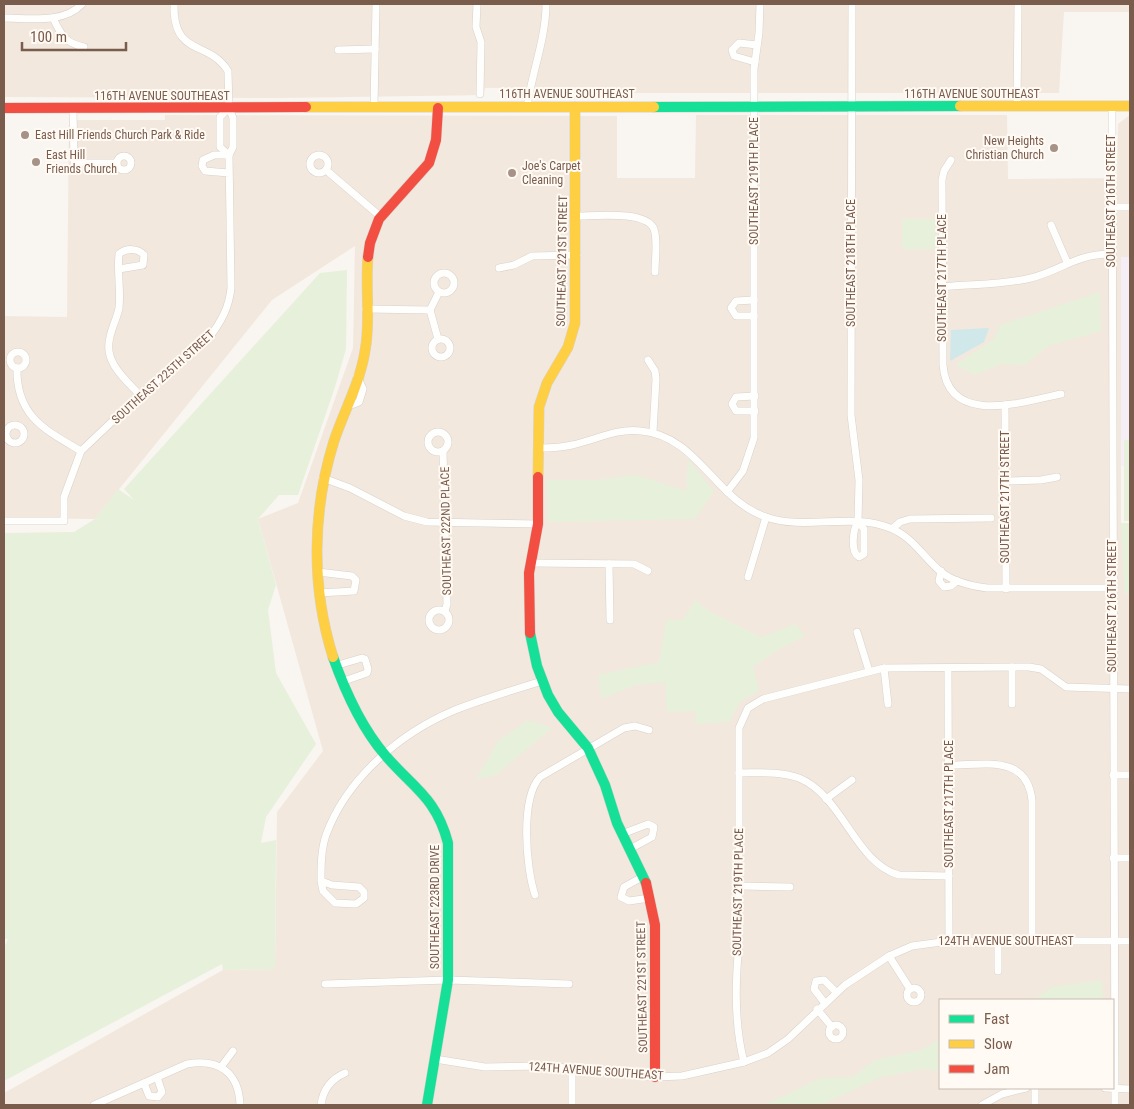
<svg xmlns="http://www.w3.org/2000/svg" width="1134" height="1109" font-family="'Roboto Condensed',sans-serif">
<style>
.residential{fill:#f2e8de;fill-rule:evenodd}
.education{fill:#f6eef6}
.green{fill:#e7f0db}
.water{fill:#d0e8ea}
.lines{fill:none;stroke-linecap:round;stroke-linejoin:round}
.street-casing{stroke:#d7d1cb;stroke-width:8}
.fast-casing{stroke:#d9d2cb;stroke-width:11}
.slow-casing{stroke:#d9d2cb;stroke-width:11}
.jam-casing{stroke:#d9d2cb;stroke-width:11}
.street{stroke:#fefefd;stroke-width:7}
.fast{stroke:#16e098;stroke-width:10}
.slow{stroke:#ffcf43;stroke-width:10}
.jam{stroke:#f24e42;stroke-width:10}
.poi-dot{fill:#a69286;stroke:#fffaf3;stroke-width:2}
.labels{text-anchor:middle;stroke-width:4;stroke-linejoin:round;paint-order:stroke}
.street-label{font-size:12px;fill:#7a5c4d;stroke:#fffaf3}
.poi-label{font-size:12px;fill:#7a5c4d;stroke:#fffaf3;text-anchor:start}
</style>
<rect width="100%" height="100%" fill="#f9f5f0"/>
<!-- residential -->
<g class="residential">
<polygon points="4,4 1130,4 1130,12 1064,12 1059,93 590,93 590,87 485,88 484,95 280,98 4,97"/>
<path d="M165,115L617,116V178H695L696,115H1007L1008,179L1117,178L1118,124L1130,115V257H1121V523H1130V1105H4V1093L223,970L275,969L277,812L323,751L258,519L298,503L353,348L355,246L272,300L95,519L4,518V316L67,317L69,120H165ZM940,1000H1113V1088H940Z"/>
</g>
<!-- education -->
<rect class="education" x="1121" y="257" width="9" height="209"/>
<!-- green -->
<g class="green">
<rect x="902" y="219" width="33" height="30"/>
<polygon points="347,270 346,349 335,387 298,495 279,495 258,519 276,585 268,610 276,673 316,744 266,817 261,843 276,840 275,969 223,970 222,964 4,1081 4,948 8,939 4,939 4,533 74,532 95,519 118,489 134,500 124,489 320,273"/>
<polygon points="1100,292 1101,331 1048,346 1025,365 1001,364 975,375 955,365 994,339 1000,325"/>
<rect x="1124" y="440" width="6" height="81"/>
<polygon points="688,459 714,491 695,519 548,522 547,480 595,480 636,475 686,491"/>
<polygon points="1121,523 1130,523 1130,594 1124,594"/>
<polygon points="695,600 709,611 761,637 796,624 805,636 779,649 753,667 759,691 740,702 729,722 695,724 696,711 667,712 665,682 635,685 601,699 598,675 659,662 666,620 683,620"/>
<polygon points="528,720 552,728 496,775 476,779 498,741"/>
<polygon points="1102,980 1103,1000 1035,1000 1050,987"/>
<polygon points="940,1039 940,1071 922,1069 881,1077 821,1105 764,1105 821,1078 852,1077 875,1060 921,1050"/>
</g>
<!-- water -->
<polygon class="water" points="989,328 984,342 950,361 951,330"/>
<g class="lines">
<!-- street casing -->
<g class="street-casing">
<g id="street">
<path d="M174,4C173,58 208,39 228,71L229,108L233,118V147L229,155L220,147V117L229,108"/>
<polyline points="477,4 476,27 481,42 480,94"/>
<polyline points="852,4 851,415 859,480 858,522"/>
<path d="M4,18C28,18 64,24 82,4"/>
<path d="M53,18C61,35 65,43 84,47"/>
<polyline points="338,50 375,49"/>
<polyline points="755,62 734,56 732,50 739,43 757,45"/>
<polyline points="1017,106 1018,4"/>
<polyline points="1112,106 1115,1105"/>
<polyline points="374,107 376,4"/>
<path d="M527,107C532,72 546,38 546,4"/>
<polyline points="73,108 74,163 116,163"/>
<circle cx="319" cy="164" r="9"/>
<circle cx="124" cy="163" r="7"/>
<path d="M951,160L944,171L942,180L943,365C948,427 1022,402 1061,394"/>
<polyline points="326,170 381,217"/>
<polyline points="1111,207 1130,207"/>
<path d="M576,216C594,216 646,210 654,229C658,241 655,259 655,272"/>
<polyline points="1051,225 1067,262"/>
<polyline points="499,268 514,265 532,256 577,255"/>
<path d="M119,269L143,265L144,255C138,248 126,248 119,254C117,272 121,290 119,308C117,318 112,327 110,337C103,362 125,379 140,395"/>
<circle cx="444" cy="283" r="10"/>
<path d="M943,287C971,284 1003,285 1031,278C1062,270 1076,254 1111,254"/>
<polyline points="754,300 736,301 731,308 736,316 754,316"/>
<polyline points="366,309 430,310"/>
<circle cx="441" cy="348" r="9"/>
<polyline points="438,339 430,310 439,292"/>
<circle cx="18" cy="360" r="8"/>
<polyline points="648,360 655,371 656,379 653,432"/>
<path d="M17,368C16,416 45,430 81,451"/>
<polyline points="755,396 736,397 732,404 736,411 755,411"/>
<polyline points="1005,405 1006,589"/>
<polyline points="346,407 359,402 363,389 357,376"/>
<circle cx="15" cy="434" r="9"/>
<circle cx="438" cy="442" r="10"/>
<path d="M538,448C549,448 560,448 572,445C596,440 616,428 641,431C698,436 715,500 766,517C806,531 851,512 890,528C913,537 923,557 941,572C954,582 971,586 987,588H1113"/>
<polyline points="443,451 447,604 445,611"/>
<polyline points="323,478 350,488 404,516 427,522 538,524"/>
<polyline points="1006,481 1041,480 1057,477"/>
<polyline points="727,492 743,471 754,438 754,69 759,33 760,4"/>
<path d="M4,521H64V497L81,451L140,395L211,335C222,320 229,307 231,288L229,155H214L203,160L202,166L205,171L229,173"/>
<path d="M858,522L864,529V554L859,557C850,552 853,529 858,522Z"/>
<polyline points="893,528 900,522 910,519 991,518"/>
<polyline points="531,563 634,564 648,571"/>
<polyline points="609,564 610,620"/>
<polyline points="941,571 939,581 944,587 951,586 957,581"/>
<polyline points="318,572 352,576 356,580 354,591 319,593"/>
<polyline points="748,577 766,517"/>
<circle cx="439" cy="620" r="10"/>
<polyline points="857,632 869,671"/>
<polyline points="338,665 362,658 365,659 368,669 367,673 344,681"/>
<polyline points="1012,667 1012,704"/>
<polyline points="884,668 888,704"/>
<polyline points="948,668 949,941"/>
<path d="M949,765C984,765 1028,754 1032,801V941"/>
<path d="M739,773C759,773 780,771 799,778C843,796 855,863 899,875L949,876"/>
<polyline points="1113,775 1130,775"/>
<polyline points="826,799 852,780"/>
<polyline points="622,834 648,824 654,827 652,837 630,849"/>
<polyline points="1113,858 1130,858"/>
<polyline points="644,876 624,887 621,897 629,901 650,898"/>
<path d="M321,881L323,891L335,903L356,904L364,898V892L359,887L332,885L321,881C321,866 321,850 326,835C347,778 400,733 455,710C483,699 513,690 542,681"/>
<polyline points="740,886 790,887"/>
<path d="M535,895C526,868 520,799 540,777L624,728L635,726L649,730"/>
<polyline points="998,941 998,971"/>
<polyline points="889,956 910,989"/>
<polyline points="325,984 448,980 569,984"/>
<circle cx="914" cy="995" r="7"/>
<polyline points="824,1002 814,989 816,981 824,980 836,992"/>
<polyline points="817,1009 832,1027"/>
<circle cx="836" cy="1032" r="7"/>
<polyline points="435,1059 485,1067 546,1066 655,1077 682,1076 744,1062 768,1053 788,1039 845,985 889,956 912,946 949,941 1130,941"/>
<path d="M744,1062C734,1024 735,983 739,944V728L748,708L763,699L884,668L1029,667L1041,669L1066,687L1130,689"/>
<polyline points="221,1067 233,1051"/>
<polyline points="144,1083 149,1096 158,1097 162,1092 157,1077"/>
<polyline points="1105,1088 1130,1089"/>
<path d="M94,1105L187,1064C219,1058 239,1073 240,1105"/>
<path d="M321,1105C323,1089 331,1079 345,1073"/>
<polyline points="572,1105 572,1067"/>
<polyline points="982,1105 1002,1094 1026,1088"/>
<polyline points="1035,1105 1035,1088"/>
</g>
</g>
<!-- fast casing -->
<g class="fast-casing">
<g id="fast">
<polyline points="654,107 960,106"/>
<polyline points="530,633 537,666 548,695 558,712 588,748 605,785 617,823 646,883"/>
<path d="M333,657C345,691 361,727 385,755C413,788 436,797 448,843V980L427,1105"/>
</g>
</g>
<!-- slow casing -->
<g class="slow-casing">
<g id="slow">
<polyline points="960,106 1130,106"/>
<polyline points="306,107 654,107"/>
<polyline points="538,477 539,407 547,383 568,347 575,323 575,107"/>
<path d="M333,657C311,587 312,511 334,441C344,411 360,383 365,351C371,320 365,288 368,257"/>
</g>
</g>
<!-- jam casing -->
<g class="jam-casing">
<g id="jam">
<polyline points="4,108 306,107"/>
<polyline points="368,257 370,243 379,219 429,163 436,140 438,108"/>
<polyline points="530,633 529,573 538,524 538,477"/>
<polyline points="646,883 655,925 655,1077"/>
</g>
</g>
<!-- street -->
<use href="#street" class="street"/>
<!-- fast -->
<use href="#fast" class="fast"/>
<!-- slow -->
<use href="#slow" class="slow"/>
<!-- jam -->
<use href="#jam" class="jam"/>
</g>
<!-- markers -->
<g class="poi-dot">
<circle cx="25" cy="135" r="5"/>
<circle cx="1054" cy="148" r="5"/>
<circle cx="36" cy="162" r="5"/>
<circle cx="512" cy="173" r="5"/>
</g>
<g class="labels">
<!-- street labels -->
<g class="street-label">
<text x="567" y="98">116TH AVENUE SOUTHEAST</text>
<text x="972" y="98">116TH AVENUE SOUTHEAST</text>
<text x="162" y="100">116TH AVENUE SOUTHEAST</text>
<text transform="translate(754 181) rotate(-90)" y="4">SOUTHEAST 219TH PLACE</text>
<text transform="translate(1111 201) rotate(-90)" y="4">SOUTHEAST 216TH STREET</text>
<text transform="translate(562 261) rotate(-89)" y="4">SOUTHEAST 221ST STREET</text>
<text transform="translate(851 263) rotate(-90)" y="4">SOUTHEAST 218TH PLACE</text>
<text transform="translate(942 278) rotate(-90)" y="4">SOUTHEAST 217TH PLACE</text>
<text transform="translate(163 377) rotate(-42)" y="4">SOUTHEAST 225TH STREET</text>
<text transform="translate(1005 497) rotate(-90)" y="4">SOUTHEAST 217TH STREET</text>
<text transform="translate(446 531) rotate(-91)" y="4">SOUTHEAST 222ND PLACE</text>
<text transform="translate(1112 606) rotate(-90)" y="4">SOUTHEAST 216TH STREET</text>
<text transform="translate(949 804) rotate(-90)" y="4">SOUTHEAST 217TH PLACE</text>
<text transform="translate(738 892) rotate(-89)" y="4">SOUTHEAST 219TH PLACE</text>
<text transform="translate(435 907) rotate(-90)" y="4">SOUTHEAST 223RD DRIVE</text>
<text x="1006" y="945">124TH AVENUE SOUTHEAST</text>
<text transform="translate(642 987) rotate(-91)" y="4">SOUTHEAST 221ST STREET</text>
<text transform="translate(596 1071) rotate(4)" y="4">124TH AVENUE SOUTHEAST</text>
</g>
<!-- poi labels -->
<g class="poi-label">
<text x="35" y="139">East Hill Friends Church Park &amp; Ride</text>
<text x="1044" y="145" text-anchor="end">New Heights<tspan x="1044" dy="14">Christian Church</tspan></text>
<text x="46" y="159">East Hill<tspan x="46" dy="14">Friends Church</tspan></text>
<text x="522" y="170">Joe's Carpet<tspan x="522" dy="14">Cleaning</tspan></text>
</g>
</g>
<!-- border -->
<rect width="1134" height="1109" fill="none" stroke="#7a5c4d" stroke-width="10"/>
<!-- legend -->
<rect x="939" y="999" width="175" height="90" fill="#fffaf3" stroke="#cabbb1"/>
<rect x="949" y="1015" width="25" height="8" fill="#16e098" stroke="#cabbb1"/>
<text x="984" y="1024" font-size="15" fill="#7a5c4d">Fast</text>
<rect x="949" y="1040" width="25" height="8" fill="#ffcf43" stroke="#cabbb1"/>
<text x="984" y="1049" font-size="15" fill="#7a5c4d">Slow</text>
<rect x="949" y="1065" width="25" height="8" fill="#f24e42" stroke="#cabbb1"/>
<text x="984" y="1074" font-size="15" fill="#7a5c4d">Jam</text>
<!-- scale -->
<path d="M22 42v8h104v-8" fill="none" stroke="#7a5c4d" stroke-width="2.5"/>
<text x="30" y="42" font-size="15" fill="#7a5c4d" stroke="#fffaf3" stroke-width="4" paint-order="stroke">100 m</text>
</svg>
